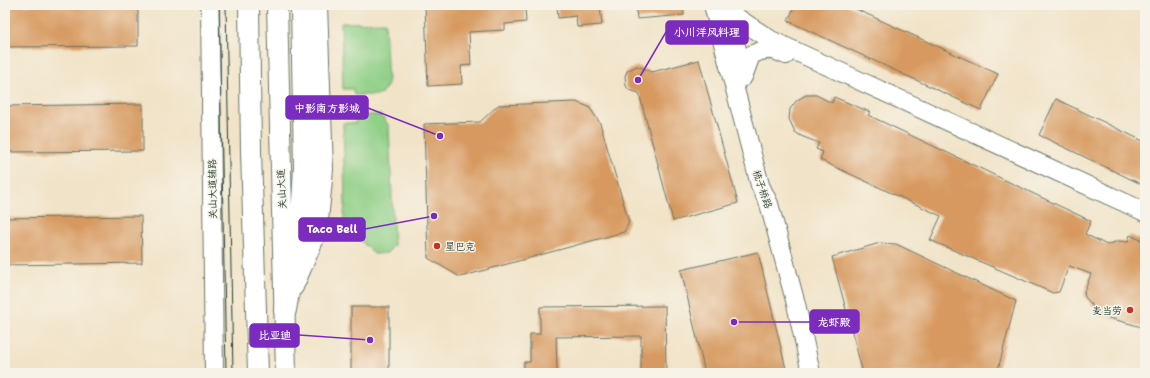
<svg xmlns="http://www.w3.org/2000/svg" width="1150" height="378" font-family="'Shantell Sans','LXGW WenKai TC',sans-serif">
<style>
.green{fill:#8fcf86;stroke:#57865d}
.building{fill:#d7995f}
.lines{fill:none;stroke-linecap:round;stroke-linejoin:round}
.secondary-casing{stroke:#687767;stroke-width:20}
.primary-casing{stroke:#687767;stroke-width:22}
.highway-casing{stroke:#687767;stroke-width:24}
.secondary{stroke:#fff;stroke-width:18}
.primary{stroke:#fff;stroke-width:20}
.highway{stroke:#fff;stroke-width:22}
.tram{stroke:#1f3d34;stroke-width:1}
.poi-dot{fill:#c8321e;stroke:#f7f3e8;stroke-width:1.5}
.labels{text-anchor:middle;stroke-width:3;stroke-linejoin:round;paint-order:stroke}
.street-label{font-size:10px;fill:#1f3d34;stroke:#f7f3e8}
.poi-label{font-size:10px;fill:#1f3d34;stroke:#f7f3e8;text-anchor:start}
.leader{fill:none;stroke:#7b2cbf;stroke-width:1.5}
.callout-dot{fill:#7b2cbf;stroke:#f7f3e8;stroke-width:1.5}
.callout{fill:#7b2cbf;stroke:#7b2cbf;stroke-width:1.5}
.callout-label{font-size:11px;text-anchor:middle;font-weight:bold;fill:#fff}
</style>
<rect width="100%" height="100%" fill="#f7f3e8"/>
<filter id="ink" filterUnits="userSpaceOnUse"><feTurbulence type="fractalNoise" baseFrequency=".025" numOctaves="2"/><feDisplacementMap in="SourceGraphic" scale="8" xChannelSelector="R" yChannelSelector="G"/><feConvolveMatrix kernelMatrix="1 2 1 2 8 2 1 2 1" color-interpolation-filters="sRGB"/></filter>
<filter id="wash" filterUnits="userSpaceOnUse"><feTurbulence type="fractalNoise" baseFrequency=".012" numOctaves="4" result="noise"/><feDisplacementMap in="SourceGraphic" scale="16" xChannelSelector="R" yChannelSelector="G"/><feGaussianBlur stdDeviation="0.9" result="paint"/><feColorMatrix in="noise" values="0 0 0 0 0 0 0 0 0 0 0 0 0 0 0 0 0 1.4 0 .05"/><feComposite in="paint" operator="in"/></filter>
<g filter="url(#wash)">
<rect width="100%" height="100%" fill="#f1e3c7"/>
<!-- green -->
<g class="green">
<polygon points="385,22 388,85 380,95 354,95 353,89 343,89 341,23"/>
<polygon points="356,115 381,115 389,126 394,245 387,253 374,254 343,223 345,205 343,123 356,123"/>
</g>
<g id="blocks">
<!-- building -->
<g class="building">
<polygon points="5,5 138,5 138,46 5,47"/>
<polygon points="425,5 525,5 526,22 505,24 505,30 469,32 471,65 461,66 462,84 428,86"/>
<polygon points="557,5 600,5 602,25 577,27 576,16 558,18"/>
<polygon points="636,5 683,5 684,15 637,19"/>
<polygon points="795,5 847,5 998,74 981,110 788,21"/>
<polygon points="699,60 738,203 673,221 639,93 629,90 626,86 625,76 627,71 637,66 652,72"/>
<polygon points="806,95 816,95 832,103 834,97 870,112 868,115 1091,221 1085,234 1107,245 1118,241 1128,242 1130,235 1145,242 1145,328 1095,314 1096,310 1085,297 1084,292 1091,274 1069,266 1059,292 1053,293 930,240 941,216 820,160 823,152 816,149 819,143 801,136 795,132 789,119 790,109 797,100"/>
<polygon points="1056,99 1145,142 1145,186 1039,135"/>
<polygon points="576,102 589,107 600,123 629,222 624,232 460,277 428,258 424,124 480,122 498,105"/>
<polygon points="143,104 143,151 5,152 5,106"/>
<polygon points="141,216 142,263 5,265 5,218"/>
<polygon points="880,243 896,244 1016,301 997,373 863,373 832,257"/>
<polygon points="758,252 787,373 705,373 681,270"/>
<polygon points="665,306 666,373 641,373 641,336 556,337 557,373 524,373 524,362 530,362 530,334 540,334 540,307"/>
<rect x="351" y="307" width="38" height="66"/>
</g>
</g>
</g>
<g filter="url(#ink)">
<use href="#blocks" fill-opacity="0" stroke="#687767" stroke-width="1"/>
<g class="lines">
<!-- secondary casing -->
<g class="secondary-casing">
<g id="secondary">
<polyline points="210,5 214,373"/>
<polyline points="713,5 760,185 769,204 796,304 811,373"/>
<polyline points="726,6 741,66"/>
<polyline points="726,7 736,17 771,40 1145,212"/>
<path d="M743,77L751,55C766,48 771,48 786,55"/>
<polyline points="294,287 318,231 324,169 318,5"/>
</g>
</g>
<!-- primary casing -->
<g class="primary-casing">
<g id="primary">
<polyline points="249,5 251,152 258,373"/>
<polyline points="277,5 286,373"/>
</g>
</g>
<!-- highway casing -->
<g class="highway-casing">
<polyline id="highway" points="285,310 303,203 305,167 302,5"/>
</g>
<!-- secondary -->
<use href="#secondary" class="secondary"/>
<!-- primary -->
<use href="#primary" class="primary"/>
<!-- highway -->
<use href="#highway" class="highway"/>
<!-- tram -->
<g class="tram">
<polyline points="219,5 226,373"/>
<polyline points="226,5 233,373"/>
</g>
</g>
</g>
<!-- markers -->
<g class="poi-dot">
<circle cx="437" cy="246" r="4"/>
<circle cx="1130" cy="310" r="4"/>
</g>
<g class="labels">
<!-- street labels -->
<g class="street-label">
<text transform="translate(212 189) rotate(-91)" y="4">关山大道辅路</text>
<text transform="translate(281 189) rotate(-93)" y="4">关山大道</text>
<text transform="translate(763 189) rotate(71)" y="4">梳子桥路</text>
</g>
<!-- poi labels -->
<g class="poi-label">
<text x="445" y="250">星巴克</text>
<text x="1122" y="314" text-anchor="end">麦当劳</text>
</g>
</g>
<!-- callouts -->
<path class="leader" d="M638 80L666 32M440 136L368 108M434 216L365 229M734 322L810 322M370 340L299 335"/>
<g class="callout-dot">
<circle cx="638" cy="80" r="4"/>
<circle cx="440" cy="136" r="4"/>
<circle cx="434" cy="216" r="4"/>
<circle cx="734" cy="322" r="4"/>
<circle cx="370" cy="340" r="4"/>
</g>
<g class="callout">
<rect x="666" y="21" width="82" height="23" rx="4"/>
<rect x="286" y="96" width="82" height="23" rx="4"/>
<rect x="299" y="218" width="66" height="23" rx="4"/>
<rect x="810" y="310" width="49" height="23" rx="4"/>
<rect x="250" y="324" width="49" height="23" rx="4"/>
</g>
<g class="callout-label">
<text x="707" y="36">小川洋风料理</text>
<text x="327" y="112">中影南方影城</text>
<text x="332" y="233">Taco Bell</text>
<text x="834" y="326">龙虾殿</text>
<text x="275" y="339">比亚迪</text>
</g>
<!-- margin -->
<rect width="1150" height="378" fill="none" stroke="#f7f3e8" stroke-width="20"/>
</svg>
